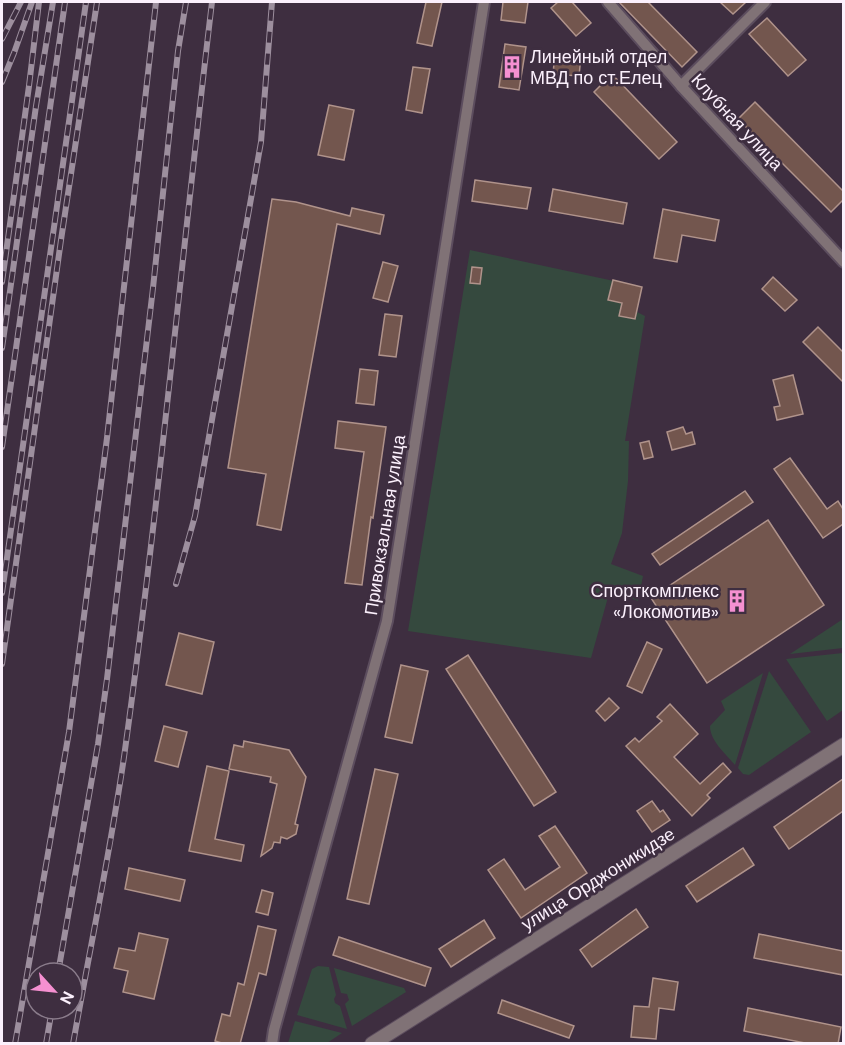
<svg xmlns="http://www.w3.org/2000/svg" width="845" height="1045" font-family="'DM Sans',sans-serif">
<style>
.green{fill:#35493e}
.building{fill:#73564e;stroke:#b0938b;stroke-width:1.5}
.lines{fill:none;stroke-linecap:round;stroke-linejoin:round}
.minor-casing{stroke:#5c4d5e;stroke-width:14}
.tertiary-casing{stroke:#5c4d5e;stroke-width:16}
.minor{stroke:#807276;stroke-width:10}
.tertiary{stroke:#807276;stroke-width:14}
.rail-casing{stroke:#9d8f9e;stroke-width:6}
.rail{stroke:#3e2e40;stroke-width:4;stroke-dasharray:11;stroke-linecap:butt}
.labels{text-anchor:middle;stroke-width:5;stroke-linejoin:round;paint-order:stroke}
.poi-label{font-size:18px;fill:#fbf0fc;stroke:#3e2e40;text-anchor:start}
.street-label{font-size:18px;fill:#fbf0fc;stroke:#3e2e40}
</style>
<rect width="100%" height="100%" fill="#3e2e40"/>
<!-- green -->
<g class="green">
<polygon points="470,250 642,287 637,312 645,316 625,441 629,441 628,481 622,533 611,564 643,576 638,601 610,590 591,658 408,631"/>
<polygon points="843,619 843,648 790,654"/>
<polygon points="843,653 843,710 827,721 786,659"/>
<polygon points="769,671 811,732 749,775 743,774 738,768"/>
<path d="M763,673L735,765C726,754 710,741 710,726L725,710L721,701Z"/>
<polygon points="318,966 329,967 336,995 334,999 335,1003 340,1006 347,1029 297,1015 312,969"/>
<polygon points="334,968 404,988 406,992 352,1026 345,1004 349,1000 347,994 341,993"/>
<polygon points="295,1021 342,1033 327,1043 288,1043"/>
</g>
<!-- building -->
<g class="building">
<polygon points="426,2 442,2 432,46 417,43"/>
<polygon points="503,2 528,2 525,23 501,20"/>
<polygon points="558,2 572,2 591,23 576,36 551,8"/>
<polygon points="619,2 648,2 697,52 682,67"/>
<polygon points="720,2 746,2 733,14"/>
<polygon points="767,18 806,60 788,76 749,34"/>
<polygon points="505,44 526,47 519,90 499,87"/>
<polygon points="555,53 581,56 579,76 553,74"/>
<polygon points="413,67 430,69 422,113 406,110"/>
<polygon points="612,74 677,142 659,159 594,92"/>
<polygon points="755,102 843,191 843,200 831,212 738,119"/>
<polygon points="329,105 354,110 344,160 318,155"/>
<polygon points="475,180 531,188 527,209 472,201"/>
<polygon points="553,189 627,203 623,224 549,211"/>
<polygon points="272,199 296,202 350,216 352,208 384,215 380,234 337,224 281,530 257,525 266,474 228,468"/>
<polygon points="663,209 719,220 715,241 682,235 677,262 654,258"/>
<polygon points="383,262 398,266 388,302 373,298"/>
<polygon points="472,267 482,268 480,284 470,283"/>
<polygon points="773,277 797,300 785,311 762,289"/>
<polygon points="613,280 642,287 635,319 619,316 622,303 608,300"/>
<polygon points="385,314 402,316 396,357 379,355"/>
<polygon points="818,327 843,352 843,382 803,342"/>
<polygon points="360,369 378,371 374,405 356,403"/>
<polygon points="793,375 803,414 777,420 774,407 780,406 773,380"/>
<polygon points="338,421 386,427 373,518 371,517 362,585 345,583 364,452 335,448"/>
<polygon points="683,427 686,434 692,432 695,444 672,450 667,432"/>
<polygon points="649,441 653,457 644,459 640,443"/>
<polygon points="790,458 827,509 838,501 843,509 843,524 823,538 774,469"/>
<polygon points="745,491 753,502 660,565 652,554"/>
<polygon points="768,520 824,605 707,683 651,598"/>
<polygon points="179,633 214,642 202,694 166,685"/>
<polygon points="647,642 662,649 642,693 627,686"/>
<polygon points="468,655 556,792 534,806 446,669"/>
<polygon points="401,665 428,671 412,743 385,737"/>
<polygon points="609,698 619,708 605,721 596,711"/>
<polygon points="670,704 698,734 674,757 700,784 723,763 731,772 707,795 710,798 692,816 626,746 635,738 639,742 662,721 657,717"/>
<polygon points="164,726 187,732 178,767 155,761"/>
<polygon points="244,741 289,750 306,777 295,824 298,825 296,834 287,839 281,837 280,843 274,842 272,848 261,856 277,784 270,782 271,777 229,769 234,745 243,747"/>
<polygon points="207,766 229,771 215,839 244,845 241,861 189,851"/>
<polygon points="375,769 398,774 369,904 347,899"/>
<polygon points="843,779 843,811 789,849 774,827"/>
<polygon points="652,801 660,812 663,810 670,820 652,832 637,811"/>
<polygon points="555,826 587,873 521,918 488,870 504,859 525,890 560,867 539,836"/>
<polygon points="743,848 754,865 697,902 686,886"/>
<polygon points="129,868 185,880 180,901 125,889"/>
<polygon points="262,890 273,893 268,915 256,912"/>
<polygon points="636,909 648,927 592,967 580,950"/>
<polygon points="484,920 495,938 451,967 439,949"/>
<polygon points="258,926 276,930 266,975 259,973 240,1044 225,1044 215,1041 222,1014 230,1016 238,983 244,985"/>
<polygon points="139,933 168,939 154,999 123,992 128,971 114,968 119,948 135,951"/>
<polygon points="759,934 843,951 843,975 754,958"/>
<polygon points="339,937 431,968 425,986 333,955"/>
<polygon points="653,978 678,982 674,1010 659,1008 656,1039 631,1037 634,1006 649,1007"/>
<polygon points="502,1000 574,1026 569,1038 498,1013"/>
<polygon points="748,1008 841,1027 838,1044 810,1044 744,1031"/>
</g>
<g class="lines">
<!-- minor casing -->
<g class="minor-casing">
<g id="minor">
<polyline points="608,2 681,86 844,262"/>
<polyline points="681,86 765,2"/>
<polyline points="272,1044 274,1030 387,621 484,2"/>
</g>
</g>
<!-- tertiary casing -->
<g class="tertiary-casing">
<polyline id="tertiary" points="372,1044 844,745"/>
</g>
<!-- minor -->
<use href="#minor" class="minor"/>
<!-- tertiary -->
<use href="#tertiary" class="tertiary"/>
<!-- rail casing -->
<g class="rail-casing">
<g id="rail">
<polyline points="2,39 21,2"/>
<polyline points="2,82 14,53 32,2"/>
<polyline points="2,282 29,86 39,2"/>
<polyline points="2,348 36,106 53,2"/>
<polyline points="2,447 65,2"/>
<polyline points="176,584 195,516 261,142 272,2"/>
<polyline points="2,593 86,2"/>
<polyline points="2,664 61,240 97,2"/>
<polyline points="58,973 98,744 107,679 153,288 178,51 186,2"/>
<polyline points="15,1044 69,732 107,438 156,2"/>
<polyline points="46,1044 52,1009"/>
<path d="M73,1044C90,948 110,853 124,757C159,506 182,253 212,2"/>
</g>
</g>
<!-- rail -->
<use href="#rail" class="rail"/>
</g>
<!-- icons -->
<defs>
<g id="building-bare" transform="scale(1.8)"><path d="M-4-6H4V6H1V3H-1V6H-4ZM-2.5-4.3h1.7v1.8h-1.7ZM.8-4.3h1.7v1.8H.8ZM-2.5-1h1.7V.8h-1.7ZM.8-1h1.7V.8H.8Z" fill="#f590d1" stroke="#3e2e40" stroke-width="2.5" paint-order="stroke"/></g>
</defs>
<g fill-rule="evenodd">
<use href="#building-bare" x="512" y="67"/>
<use href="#building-bare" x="737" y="601"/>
</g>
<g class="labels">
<!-- poi labels -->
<g class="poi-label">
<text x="530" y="63">Линейный отдел<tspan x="530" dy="21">МВД по ст.Елец</tspan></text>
<text x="719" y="597" text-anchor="end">Спорткомплекс<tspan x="719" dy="21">«Локомотив»</tspan></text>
</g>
<!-- street labels -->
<g class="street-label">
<text transform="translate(737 122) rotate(47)" y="6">Клубная улица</text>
<text transform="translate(385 525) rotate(-81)" y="6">Привокзальная улица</text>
<text transform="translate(598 879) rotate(-32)" y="6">улица Орджоникидзе</text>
</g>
</g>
<!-- border -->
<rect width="845" height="1045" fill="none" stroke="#fbf0fc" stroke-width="6"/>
<!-- north arrow -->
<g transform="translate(54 991) rotate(117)"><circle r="28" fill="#3e2e40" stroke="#8a7c8b" stroke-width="1.5"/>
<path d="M0-4.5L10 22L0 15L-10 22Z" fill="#f590d1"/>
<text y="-9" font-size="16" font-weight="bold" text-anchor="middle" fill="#fbf0fc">N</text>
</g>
</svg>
